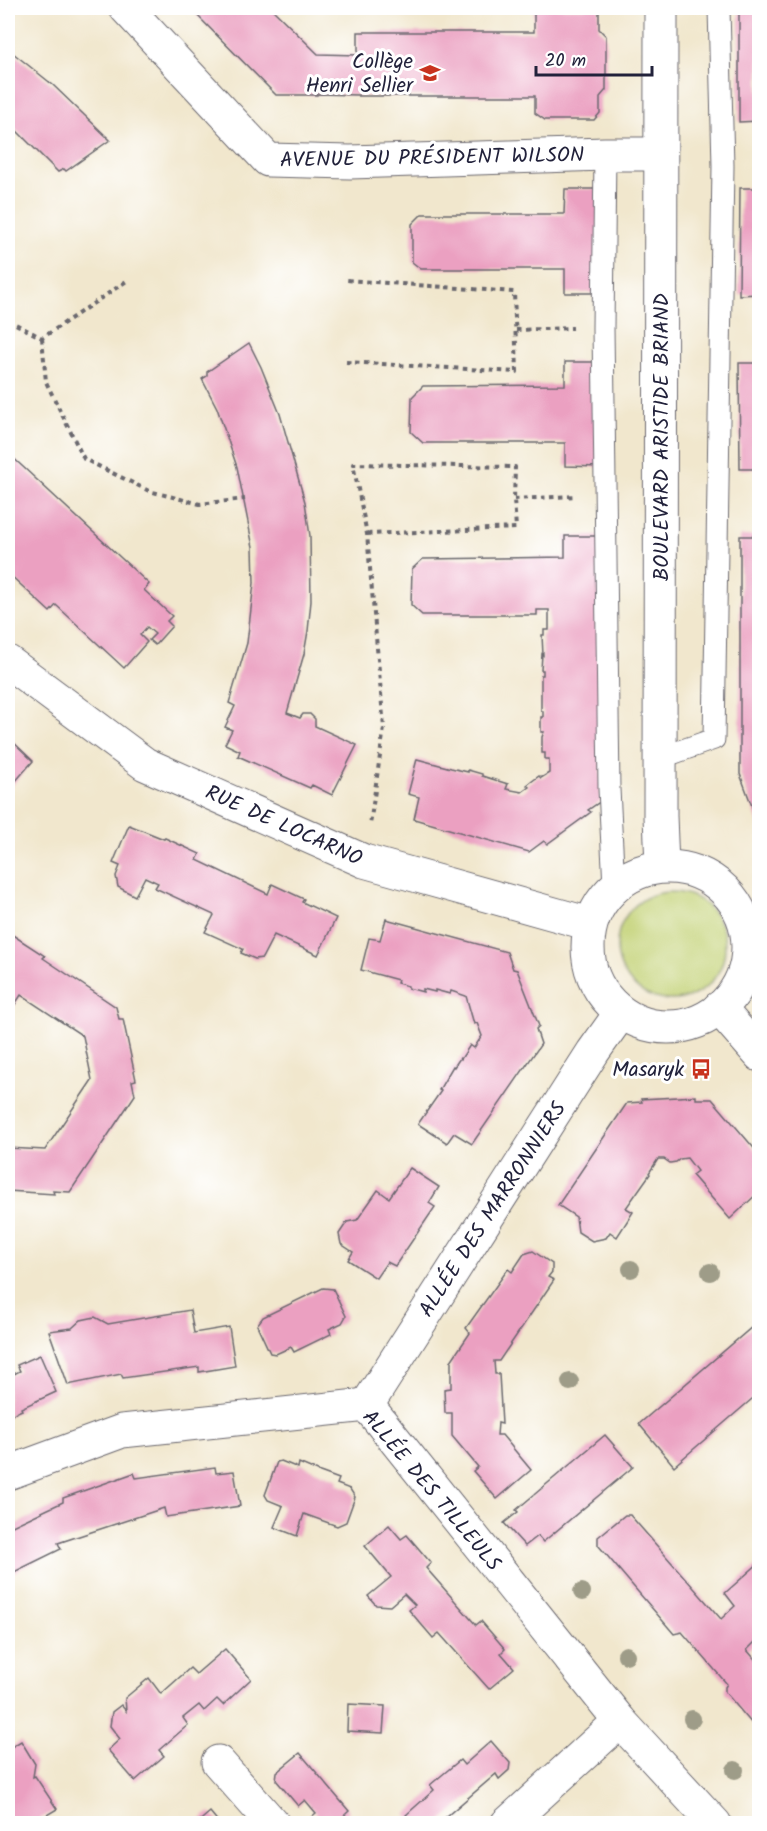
<svg xmlns="http://www.w3.org/2000/svg" width="767" height="1831" font-family="Kalam,sans-serif">
<style>
.green{fill:#c2d174;stroke:#727a58;stroke-width:1.5}
.building{fill:#eba0c1}
.lines{fill:none;stroke-linecap:round;stroke-linejoin:round}
.lane-casing{stroke:#6a676e;stroke-width:23}
.street-casing{stroke:#6a676e;stroke-width:35}
.path{stroke:#6a676e;stroke-width:4;stroke-dasharray:4.5 4.5;stroke-linecap:butt}
.lane{stroke:#fff;stroke-width:21}
.street{stroke:#fff;stroke-width:33}
.tree{fill:#9e9c88}
.labels{text-anchor:middle;stroke-width:6;stroke-linejoin:round;paint-order:stroke}
.poi-label{font-size:21px;fill:#22223b;stroke:#fff;text-anchor:end}
.street-label{font-size:21px;fill:#22223b;stroke:#fff}
</style>
<rect width="100%" height="100%" fill="#fff"/>
<filter id="ink" filterUnits="userSpaceOnUse"><feTurbulence type="fractalNoise" baseFrequency=".0167" numOctaves="2"/><feDisplacementMap in="SourceGraphic" scale="12" xChannelSelector="R" yChannelSelector="G"/><feConvolveMatrix kernelMatrix="1 2 1 2 8 2 1 2 1" color-interpolation-filters="sRGB"/></filter>
<filter id="wash" filterUnits="userSpaceOnUse"><feTurbulence type="fractalNoise" baseFrequency=".008" numOctaves="4" result="noise"/><feDisplacementMap in="SourceGraphic" scale="24" xChannelSelector="R" yChannelSelector="G"/><feGaussianBlur stdDeviation="1.35" result="paint"/><feColorMatrix in="noise" values="0 0 0 0 0 0 0 0 0 0 0 0 0 0 0 0 0 1.4 0 .05"/><feComposite in="paint" operator="in"/></filter>
<g filter="url(#wash)">
<rect width="100%" height="100%" fill="#f1e7cd"/>
<!-- green -->
<circle class="green" cx="671" cy="946" r="54"/>
<g id="blocks">
<!-- building -->
<g class="building">
<polygon points="190,8 271,8 318,54 358,55 358,32 534,32 534,8 599,8 599,29 606,36 606,90 600,97 600,113 594,120 545,120 535,113 535,96 358,96 358,95 317,94 317,95 276,95"/>
<polygon points="739,8 759,8 759,121 739,122"/>
<polygon points="8,49 53,85 110,140 66,171 64,169 58,172 8,122"/>
<polygon points="740,188 759,188 759,294 739,295"/>
<polygon points="565,189 600,189 600,293 565,293 565,269 421,269 412,262 412,224 422,214 564,214"/>
<polygon points="249,343 261,367 280,414 305,502 310,536 311,601 308,631 304,654 287,713 300,718 303,714 310,714 315,719 315,726 357,745 332,795 312,785 310,788 238,756 240,751 225,744 232,730 225,727 235,706 229,703 247,643 254,583 253,547 237,467 217,408 202,379 207,376 207,372"/>
<polygon points="565,362 600,362 600,467 565,466 565,443 423,443 411,432 412,397 423,386 565,385"/>
<polygon points="739,363 759,363 759,469 740,469"/>
<polygon points="8,453 149,584 144,590 172,616 167,621 172,626 155,645 149,640 155,634 147,627 140,635 147,642 124,668 56,605 50,612 8,573"/>
<polygon points="565,536 600,536 601,801 588,810 591,812 547,844 544,841 529,852 414,819 419,797 408,794 417,759 451,768 468,772 468,770 482,774 482,776 508,784 506,789 522,792 529,787 527,785 539,776 541,778 549,773 549,759 545,759 545,753 542,753 542,737 544,732 541,732 541,717 543,717 543,711 541,711 541,675 543,675 543,670 541,670 542,654 543,655 542,635 544,635 544,630 549,630 549,610 537,610 537,615 422,615 411,605 412,569 423,559 565,557"/>
<polygon points="740,536 759,536 759,825 740,774"/>
<polygon points="8,737 33,761 8,790"/>
<polygon points="129,825 164,839 165,838 200,854 197,860 268,894 272,884 304,899 302,902 336,918 318,955 274,935 262,958 255,959 241,953 243,949 205,932 214,915 155,888 158,883 145,877 135,896 118,887 116,876 120,866 113,863"/>
<polygon points="386,919 507,952 513,969 517,970 539,1026 536,1029 541,1044 472,1144 454,1133 447,1143 418,1124 441,1091 439,1090 453,1066 454,1067 460,1058 461,1059 470,1045 474,1048 482,1036 477,1023 474,1024 466,996 451,991 450,994 435,990 435,992 423,989 423,992 408,988 408,986 397,983 398,980 361,970 369,938 380,940"/>
<polygon points="8,932 45,956 43,958 116,1007 119,1019 123,1019 136,1080 132,1081 135,1095 70,1192 53,1191 54,1194 8,1191 8,1148 45,1150 92,1080 83,1036 21,995 12,1009 8,1009"/>
<polygon points="696,1096 696,1099 712,1099 759,1154 759,1192 730,1219 692,1175 697,1171 687,1158 680,1159 676,1162 670,1163 664,1159 658,1159 649,1173 650,1174 626,1208 633,1212 617,1237 610,1232 606,1238 592,1241 578,1232 576,1217 558,1205 627,1103 642,1102 641,1099"/>
<polygon points="410,1168 439,1187 429,1203 435,1207 395,1266 387,1262 376,1278 348,1260 353,1252 341,1244 339,1234 347,1222 357,1220 378,1190 389,1198"/>
<polygon points="533,1251 552,1264 552,1272 548,1277 554,1280 499,1361 494,1361 495,1374 499,1374 502,1424 498,1423 497,1435 502,1435 531,1470 497,1499 473,1471 478,1467 452,1436 452,1413 445,1413 444,1389 451,1388 451,1361 470,1333 466,1328 508,1269 512,1272 524,1254"/>
<polygon points="323,1288 333,1289 346,1316 342,1323 329,1329 331,1334 294,1352 291,1347 276,1354 270,1353 257,1325 263,1317"/>
<polygon points="190,1310 194,1333 229,1327 235,1366 199,1372 199,1367 123,1378 121,1374 68,1385 49,1331 72,1328 81,1320 95,1317 108,1324"/>
<polygon points="759,1321 759,1393 674,1466 639,1424"/>
<polygon points="40,1355 56,1392 21,1408 22,1410 8,1416 8,1377 20,1371 17,1365"/>
<polygon points="605,1435 633,1467 543,1542 538,1536 525,1546 504,1523 518,1512 516,1510"/>
<polygon points="281,1461 298,1468 299,1463 320,1472 339,1479 337,1484 350,1489 355,1497 346,1522 337,1526 304,1514 297,1536 274,1527 283,1506 268,1500 265,1495 277,1462"/>
<polygon points="215,1467 216,1473 234,1471 240,1506 166,1517 164,1508 58,1543 61,1549 8,1575 8,1528 63,1502 63,1498 134,1473 136,1478"/>
<polygon points="625,1515 630,1515 721,1619 735,1606 725,1593 759,1563 759,1638 747,1650 759,1664 759,1732 725,1692 725,1687 727,1684 682,1632 674,1634 598,1545 598,1537"/>
<polygon points="389,1525 401,1539 407,1535 431,1563 426,1568 476,1625 481,1621 505,1649 501,1653 514,1668 489,1689 439,1633 433,1638 409,1610 415,1605 404,1594 390,1606 376,1605 368,1596 391,1577 365,1546"/>
<polygon points="225,1649 251,1679 223,1705 217,1699 204,1711 199,1705 183,1718 188,1725 159,1750 164,1756 135,1781 108,1750 120,1739 110,1726 112,1712 121,1705 126,1711 125,1698 149,1678 161,1694 190,1668 196,1674"/>
<polygon points="348,1704 385,1706 383,1733 347,1731"/>
<polygon points="21,1741 35,1764 33,1777 35,1776 57,1809 40,1819 42,1824 8,1824 8,1749"/>
<polygon points="491,1741 510,1763 509,1770 499,1779 496,1774 440,1822 441,1824 413,1824 406,1815 434,1790 430,1785 460,1760 464,1765"/>
<polygon points="300,1753 349,1811 335,1824 313,1824 309,1819 316,1813 305,1800 298,1806 276,1780 277,1772"/>
<polygon points="210,1812 220,1824 196,1824"/>
</g>
</g>
</g>
<g filter="url(#ink)">
<use href="#blocks" fill-opacity="0" stroke="#6a676e" stroke-width="1.5"/>
<g class="lines">
<!-- lane casing -->
<g class="lane-casing">
<g id="lane">
<polyline points="605,154 603,328 609,789 614,886"/>
<polyline points="660,758 714,739 723,166 719,8"/>
</g>
</g>
<!-- street casing -->
<g class="street-casing">
<g id="street">
<polyline points="126,8 268,160 350,162 605,154 660,154"/>
<polyline points="661,8 660,816 662,866"/>
<polyline points="8,662 145,764 364,861 590,924"/>
<circle cx="668" cy="947" r="80"/>
<polyline points="719,1008 760,1055"/>
<polyline points="367,1405 620,1721 715,1824"/>
<polyline points="367,1405 593,1052 620,1014"/>
<polyline points="8,1473 122,1431 367,1405"/>
<polyline points="218,1762 273,1824"/>
<polyline points="507,1824 620,1721"/>
</g>
</g>
<!-- path -->
<g class="path">
<polyline points="8,320 42,338 128,280"/>
<polyline points="516,330 573,328"/>
<polyline points="42,338 46,382 84,459 149,491 200,504 245,499"/>
<polyline points="346,362 517,372 514,292 346,280"/>
<polyline points="514,499 576,496"/>
<polyline points="367,534 516,528 514,499 515,467 353,464 367,534 384,728 370,825"/>
</g>
<!-- lane -->
<use href="#lane" class="lane"/>
<!-- street -->
<use href="#street" class="street"/>
</g>
<!-- trees -->
<g class="tree">
<circle cx="631" cy="1269" r="9"/>
<circle cx="710" cy="1272" r="9"/>
<circle cx="570" cy="1382" r="9"/>
<circle cx="582" cy="1592" r="9"/>
<circle cx="626" cy="1655" r="9"/>
<circle cx="692" cy="1719" r="9"/>
<circle cx="735" cy="1770" r="9"/>
</g>
</g>
<!-- icons -->
<defs>
<g id="school-bare" transform="scale(1.62)"><path d="M0-5L7-2L0 1L-7-2ZM-4 1L0 2.5L4 1V4Q0 6-4 4Z" fill="#c8321e" stroke="#fff" stroke-width="2.5" paint-order="stroke"/></g>
<g id="bus-bare" transform="scale(1.62)"><path d="M-5-6H5V4H4V6H2V4H-2V6H-4V4H-5ZM-3.5-4V0h7V-4ZM-3.5 1.2v1.5H-2V1.2ZM2 1.2v1.5H3.5V1.2Z" fill="#c8321e" stroke="#fff" stroke-width="2.5" paint-order="stroke"/></g>
</defs>
<g fill-rule="evenodd">
<use href="#school-bare" x="430" y="73"/>
<use href="#bus-bare" x="701" y="1069"/>
</g>
<g class="labels">
<!-- poi labels -->
<g class="poi-label">
<text x="413" y="68">Collège<tspan x="413" dy="24">Henri Sellier</tspan></text>
<text x="684" y="1076">Masaryk</text>
</g>
<!-- street labels -->
<g class="street-label">
<text transform="translate(432 157) rotate(-1)" y="7">AVENUE DU PRÉSIDENT WILSON</text>
<text transform="translate(661 437) rotate(-90)" y="7">BOULEVARD ARISTIDE BRIAND</text>
<text transform="translate(284 825) rotate(24)" y="7">RUE DE LOCARNO</text>
<text transform="translate(492 1209) rotate(-57)" y="7">ALLÉE DES MARRONNIERS</text>
<text transform="translate(432 1490) rotate(50)" y="7">ALLÉE DES TILLEULS</text>
</g>
</g>
<!-- margin -->
<rect width="767" height="1831" fill="none" stroke="#fff" stroke-width="30"/>
<!-- scale -->
<path d="M536 66v9h116v-9" fill="none" stroke="#22223b" stroke-width="3"/>
<text x="545" y="66" font-size="18" fill="#22223b" stroke="#ffffff" stroke-width="4.5" paint-order="stroke">20 m</text>
</svg>
